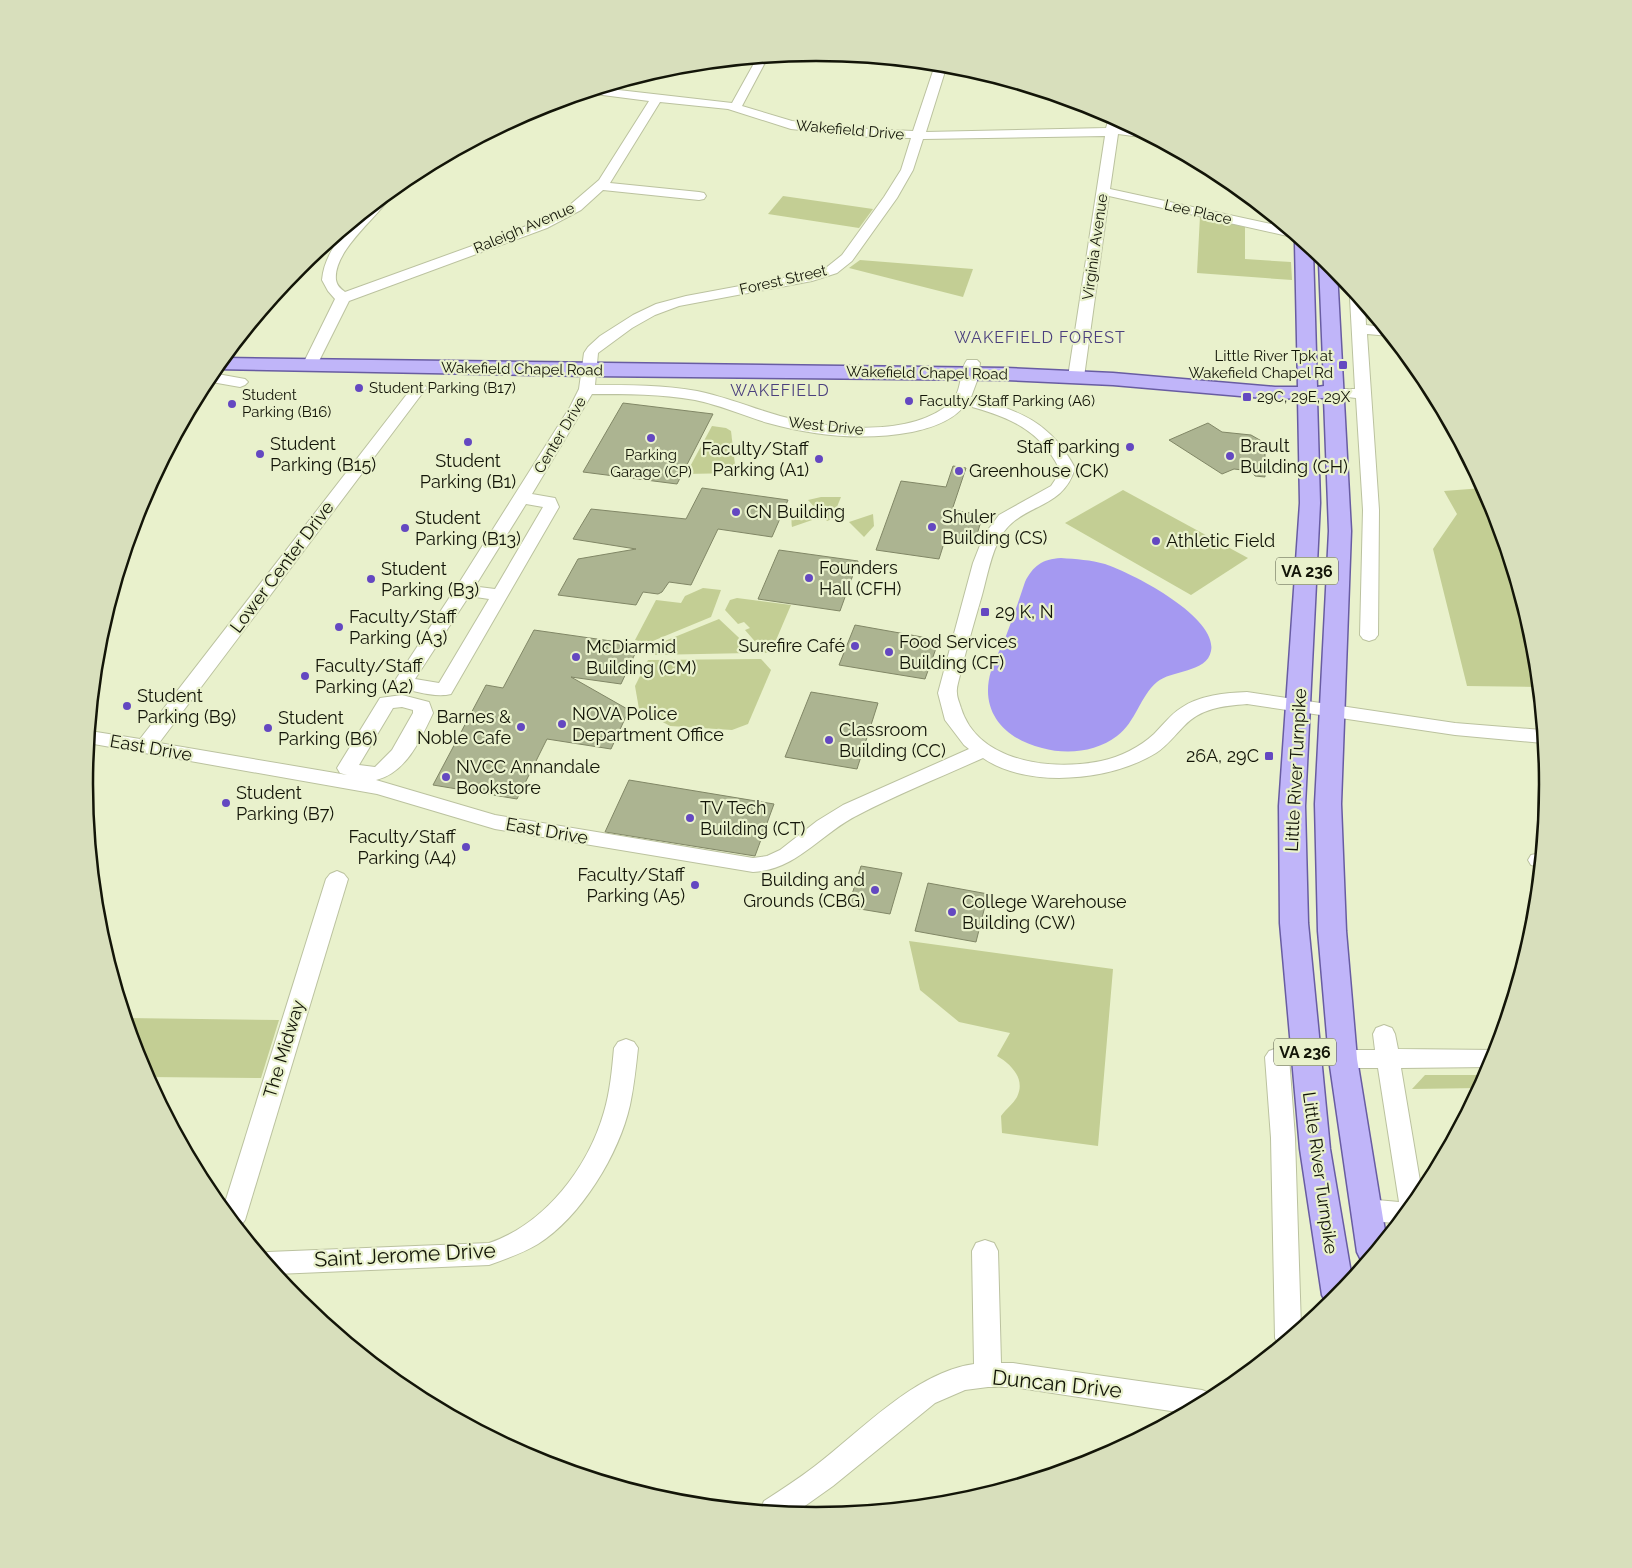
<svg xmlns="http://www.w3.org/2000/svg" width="1632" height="1568" font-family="Raleway,sans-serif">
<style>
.green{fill:#c3ce94}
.water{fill:#a599f1}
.building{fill:#acb491;stroke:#818766}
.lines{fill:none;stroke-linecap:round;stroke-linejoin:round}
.minor-casing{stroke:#bbc29f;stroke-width:2}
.major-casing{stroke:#685ca2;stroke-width:3}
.minor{fill:#fff;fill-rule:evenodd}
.major{fill:#c0b5f9;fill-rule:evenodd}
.poi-dot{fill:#6448c1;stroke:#e9f1cc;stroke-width:2}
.labels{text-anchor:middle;stroke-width:4.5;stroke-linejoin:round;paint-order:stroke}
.far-street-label{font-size:15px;fill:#131508;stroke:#e9f1cc}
.far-poi-label{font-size:15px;fill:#131508;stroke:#e9f1cc;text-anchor:start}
.far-neighbourhood-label{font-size:16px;letter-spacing:1px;fill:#4a3f7d;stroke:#e9f1cc}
.far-quarter-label{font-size:16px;letter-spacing:1px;fill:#4a3f7d;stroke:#e9f1cc}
.shield{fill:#e9f1cc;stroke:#535743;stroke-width:1}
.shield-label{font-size:16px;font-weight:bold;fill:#131508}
.poi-label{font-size:18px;fill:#131508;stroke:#e9f1cc;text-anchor:start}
.street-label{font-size:18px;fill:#131508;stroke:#e9f1cc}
.near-street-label{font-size:21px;fill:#131508;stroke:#e9f1cc}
.rim{fill:none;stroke:#131508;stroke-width:2.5}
</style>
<rect width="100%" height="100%" fill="#e9f1cc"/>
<!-- green -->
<g class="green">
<polygon points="783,196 873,209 859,228 768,214"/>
<polygon points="1200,216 1245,227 1245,259 1291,262 1292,280 1197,273"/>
<polygon points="860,260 973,269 963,297 849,268"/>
<polygon points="712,426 726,428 731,431 736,473 686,474"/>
<polygon points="1483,488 1492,504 1533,642 1538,687 1467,686 1433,549 1457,514 1444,491"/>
<polygon points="1123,490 1248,558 1191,595 1065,523"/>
<polygon points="821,497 841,497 832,519 827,521 808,500"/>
<path d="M803,503L818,518L792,527C790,516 794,511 803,503Z"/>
<polygon points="873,514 874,526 864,537 849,522"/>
<polygon points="703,588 721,590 711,617 648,643 635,640 656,600 681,603 685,596"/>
<polygon points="737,598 791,605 771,652 765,653 745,630 750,628 744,622 738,624 725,610 730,600"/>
<polygon points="719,619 753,651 750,653 651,655 655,645"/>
<polygon points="761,659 771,670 748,724 732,730 670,726 639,709 635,686 648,660"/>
<path d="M909,941L1113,969L1098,1146L1002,1133L1001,1116C1006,1109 1013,1104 1017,1097C1026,1079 1011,1064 997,1056L1010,1033L959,1022L920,990Z"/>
<polygon points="126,1018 279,1020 261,1078 147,1077 140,1064"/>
<polygon points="1425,1075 1486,1075 1479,1088 1412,1089"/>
</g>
<!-- water -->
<path class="water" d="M1061,558C1076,559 1091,560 1105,564C1132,573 1218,617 1211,651C1207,673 1171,670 1157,682C1140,696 1136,722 1117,736C1096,752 1067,755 1042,748C1004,739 979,711 991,671C995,659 1001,647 1006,636C1013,618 1019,600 1025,582C1033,566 1042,559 1061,558Z"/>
<!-- building -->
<g class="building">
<polygon points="623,403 713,414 677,484 583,472"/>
<polygon points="1208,423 1222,432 1251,435 1265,443 1265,477 1255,476 1251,471 1234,469 1222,474 1169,440"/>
<polygon points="953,466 966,468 952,510 983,515 974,544 945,540 939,559 876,550 901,481 946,487"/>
<polygon points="702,488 788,500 772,537 718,529 691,585 669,582 662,592 658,594 643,592 636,605 558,595 578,559 636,549 573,539 591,509 686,519"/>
<polygon points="779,550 858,561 840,611 758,599"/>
<polygon points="855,625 939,640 925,679 839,665"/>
<polygon points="534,630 639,645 621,684 571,677 629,710 611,749 547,739 517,799 433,785 486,685 503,688"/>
<polygon points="811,692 878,703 857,769 785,757"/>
<polygon points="629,780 774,804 755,856 605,832"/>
<polygon points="861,866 902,873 890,914 848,907"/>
<polygon points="928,883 988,894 976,942 915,931"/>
</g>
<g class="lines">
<!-- minor casing -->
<g class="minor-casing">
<g id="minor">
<path d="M768,57L742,106L792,121L869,129L913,131L935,65H947L926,132L1106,128L1110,115L1120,121L1119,127L1134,129L1146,135L1141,137L1118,134L1110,189L1285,227L1296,236L1292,237L1109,196L1084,377L1081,380H1071L1068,377L1105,136L923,139L913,170L897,198L852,261L837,273L812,281L679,306L655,315L632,328L598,353L595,385C629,385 664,385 697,391C726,397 752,408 780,416C827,429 909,438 949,404C964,391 958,372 967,360H977L980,363L977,381L971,397C1018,410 1051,422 1075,468C1062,514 1015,501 997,544C989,562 986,582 980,602C973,626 966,650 960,675C959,680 956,688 957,693C957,698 960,704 961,708C978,763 1053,771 1101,761C1120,757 1140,747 1154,734C1163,725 1171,714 1181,708C1200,695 1225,693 1247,692L1455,723L1542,730L1543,743L1455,735L1247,704C1223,706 1201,708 1184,726C1175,735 1167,746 1156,753C1111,781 1028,789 983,758C941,777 898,794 858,815C821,833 797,870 753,872L495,829L377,794L88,743L90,731L140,739L414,385H424L427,388L424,391L159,743L347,775L340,773L337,768L380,698L402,695L429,702L433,713C421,739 406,773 376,780L495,815L753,858L767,856L780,850L817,821L843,805L969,749L964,745L945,720L938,693L973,563L984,535L999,515L1051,486L1055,480L1059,468C1039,428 1006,416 965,405C953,421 931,428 912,432C864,441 815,436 768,423C744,416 720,405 695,400C661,394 627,394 592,394L532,494L555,498L559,507L451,694C436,698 413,691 398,687L396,679L459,583L570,407L579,389L584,353L588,347L600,336L633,315L656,304L686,296L809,273L827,267L842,255L884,197L901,170L911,138L869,137L791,129L728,109L660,102L610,183L699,192L704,193L706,196L704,199L699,200L603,190L581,210L547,228L349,301L315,369H305L302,366L335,299L328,291L322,280C325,244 359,217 385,196L389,199C374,220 333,252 336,280C337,286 341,289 345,292L519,229L555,214L571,204L599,180L649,101L587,93L601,88L732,103L757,58ZM526,504L543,507L495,589L479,587L477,583ZM469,596L489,599L439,683L415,679ZM402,707L413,710V713L392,750L375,767L359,765L393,708Z"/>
<polygon points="1356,294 1365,305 1366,325 1383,327 1390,336 1367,334 1379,510 1378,635 1375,639 1369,641 1363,639 1360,635 1363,510 1356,398 1330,395 1327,392 1330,389 1355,389 1350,298"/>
<polygon points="212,373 245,379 248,382 245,385 240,387 206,381"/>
<polygon points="1541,853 1539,867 1531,865 1528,860 1531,855"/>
<polygon points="337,871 344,874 348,879 245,1220 239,1228 223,1209 326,879 330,874"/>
<polygon points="1384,1025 1392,1028 1395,1034 1398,1049 1496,1050 1490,1067 1401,1068 1422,1193 1397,1223 1366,1221 1357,1218 1354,1210 1357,1202 1366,1199 1399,1202 1378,1068 1343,1068 1335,1065 1331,1059 1335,1053 1343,1050 1375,1050 1373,1034 1376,1028"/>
<path d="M626,1039L634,1042L638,1048C636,1067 634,1086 630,1105C619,1154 581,1217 538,1244C523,1253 506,1259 489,1265L276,1274L260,1255L268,1252L489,1243C545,1224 588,1168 604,1112C610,1092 612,1070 614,1048L618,1042Z"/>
<polygon points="1277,1048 1285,1051 1289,1057 1295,1138 1301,1328 1279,1346 1275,1338 1271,1138 1265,1057 1269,1051"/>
<path d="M985,1240L994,1243L998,1251L1001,1363H1013L1202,1390L1212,1394L1213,1397L1184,1413L1013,1387H988L965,1390L935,1403L833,1486L795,1513L760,1510L764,1501C781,1490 798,1479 815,1466C861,1431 915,1372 974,1364L972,1251L976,1243Z"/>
</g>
</g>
<!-- major casing -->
<g class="major-casing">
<polygon id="major" points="1298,239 1313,250 1317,387 1324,386 1319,263 1324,259 1337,271 1351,531 1341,804 1346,931 1357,1059 1386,1237 1365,1263 1362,1262 1357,1252 1329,1059 1318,931 1315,804 1329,531 1324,398 1317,398 1320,503 1305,806 1308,923 1330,1149 1352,1279 1328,1306 1322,1295 1300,1149 1280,923 1279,806 1300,503 1298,398 1275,399 1113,385 1006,380 590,376 215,369 224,358 1006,368 1113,373 1275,387 1298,387 1295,243"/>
</g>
<!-- minor -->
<use href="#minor" class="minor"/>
<!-- major -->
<use href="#major" class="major"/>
</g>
<!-- markers -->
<g class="poi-dot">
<rect x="1338" y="360" width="10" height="10" rx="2.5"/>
<circle cx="359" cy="388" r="5"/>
<rect x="1242" y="392" width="10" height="10" rx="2.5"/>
<circle cx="909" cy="401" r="5"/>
<circle cx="232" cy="404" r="5"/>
<circle cx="651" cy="438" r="5"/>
<circle cx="468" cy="442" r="5"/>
<circle cx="1130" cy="447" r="5"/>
<circle cx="260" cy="454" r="5"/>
<circle cx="1230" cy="456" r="5"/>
<circle cx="819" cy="459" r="5"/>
<circle cx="959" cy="471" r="5"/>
<circle cx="736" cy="512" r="5"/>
<circle cx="932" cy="527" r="5"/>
<circle cx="405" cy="528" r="5"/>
<circle cx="1156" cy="541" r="5"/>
<circle cx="809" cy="578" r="5"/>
<circle cx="371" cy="579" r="5"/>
<rect x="980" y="607" width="10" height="10" rx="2.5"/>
<circle cx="339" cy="627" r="5"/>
<circle cx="855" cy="646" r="5"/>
<circle cx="889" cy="652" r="5"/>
<circle cx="576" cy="657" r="5"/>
<circle cx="305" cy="676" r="5"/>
<circle cx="127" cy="706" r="5"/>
<circle cx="562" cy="724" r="5"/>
<circle cx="521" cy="727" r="5"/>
<circle cx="268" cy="728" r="5"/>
<circle cx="829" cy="740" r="5"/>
<rect x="1264" y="751" width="10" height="10" rx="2.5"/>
<circle cx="446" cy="777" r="5"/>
<circle cx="226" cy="803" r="5"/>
<circle cx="690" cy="818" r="5"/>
<circle cx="466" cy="847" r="5"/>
<circle cx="695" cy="885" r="5"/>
<circle cx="875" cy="890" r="5"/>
<circle cx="952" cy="912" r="5"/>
</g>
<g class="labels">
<!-- far-street labels -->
<g class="far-street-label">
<text transform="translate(850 130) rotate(5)" y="5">Wakefield Drive</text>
<text transform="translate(1198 212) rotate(13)" y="5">Lee Place</text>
<text transform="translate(524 228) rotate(-23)" y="5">Raleigh Avenue</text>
<text transform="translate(1095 247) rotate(-82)" y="5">Virginia Avenue</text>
<text transform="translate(783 280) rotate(-13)" y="5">Forest Street</text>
<text transform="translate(522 369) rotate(1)" y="5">Wakefield Chapel Road</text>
<text transform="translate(927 373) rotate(1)" y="5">Wakefield Chapel Road</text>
<text transform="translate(826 426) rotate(6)" y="5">West Drive</text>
<text transform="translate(560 435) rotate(-59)" y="5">Center Drive</text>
</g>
<!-- far-poi labels -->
<g class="far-poi-label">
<text x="1333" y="361" text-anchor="end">Little River Tpk at<tspan x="1333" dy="17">Wakefield Chapel Rd</tspan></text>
<text x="369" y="393">Student Parking (B17)</text>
<text x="242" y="400">Student<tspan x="242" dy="17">Parking (B16)</tspan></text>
<text x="1257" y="402">29C, 29E, 29X</text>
<text x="919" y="406">Faculty/Staff Parking (A6)</text>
<text x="651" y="460" text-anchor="middle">Parking<tspan x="651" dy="17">Garage (CP)</tspan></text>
</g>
<!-- far-neighbourhood labels -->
<g class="far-neighbourhood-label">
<text x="1040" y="343">WAKEFIELD FOREST</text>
</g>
<!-- far-quarter labels -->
<g class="far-quarter-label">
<text x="780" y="396">WAKEFIELD</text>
</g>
<!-- shield labels -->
<g class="shield">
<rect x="1276" y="557.5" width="62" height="27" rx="4"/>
<rect x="1274" y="1038.5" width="62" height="27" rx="4"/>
</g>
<g class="shield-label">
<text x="1307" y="577">VA 236</text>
<text x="1305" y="1058">VA 236</text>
</g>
<!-- poi labels -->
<g class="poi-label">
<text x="270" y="450">Student<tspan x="270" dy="21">Parking (B15)</tspan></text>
<text x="1240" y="452">Brault<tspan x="1240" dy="21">Building (CH)</tspan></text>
<text x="1120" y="453" text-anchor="end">Staff parking</text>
<text x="809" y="455" text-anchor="end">Faculty/Staff<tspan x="809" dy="21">Parking (A1)</tspan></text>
<text x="468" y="467" text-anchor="middle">Student<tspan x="468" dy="21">Parking (B1)</tspan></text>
<text x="969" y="477">Greenhouse (CK)</text>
<text x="746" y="518">CN Building</text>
<text x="942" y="523">Shuler<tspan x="942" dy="21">Building (CS)</tspan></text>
<text x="415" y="524">Student<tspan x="415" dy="21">Parking (B13)</tspan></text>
<text x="1166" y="547">Athletic Field</text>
<text x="819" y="574">Founders<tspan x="819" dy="21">Hall (CFH)</tspan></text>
<text x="381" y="575">Student<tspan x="381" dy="21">Parking (B3)</tspan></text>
<text x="995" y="618">29 K, N</text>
<text x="349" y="623">Faculty/Staff<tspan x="349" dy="21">Parking (A3)</tspan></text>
<text x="899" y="648">Food Services<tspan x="899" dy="21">Building (CF)</tspan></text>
<text x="845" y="652" text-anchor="end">Surefire Café</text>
<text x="586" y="653">McDiarmid<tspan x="586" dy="21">Building (CM)</tspan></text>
<text x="315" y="672">Faculty/Staff<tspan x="315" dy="21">Parking (A2)</tspan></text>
<text x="137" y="702">Student<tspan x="137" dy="21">Parking (B9)</tspan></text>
<text x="572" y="720">NOVA Police<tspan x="572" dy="21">Department Office</tspan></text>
<text x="511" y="723" text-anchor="end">Barnes &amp;<tspan x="511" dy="21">Noble Cafe</tspan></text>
<text x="278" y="724">Student<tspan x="278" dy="21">Parking (B6)</tspan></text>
<text x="839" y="736">Classroom<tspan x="839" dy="21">Building (CC)</tspan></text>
<text x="1259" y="762" text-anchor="end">26A, 29C</text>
<text x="456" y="773">NVCC Annandale<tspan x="456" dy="21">Bookstore</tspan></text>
<text x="236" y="799">Student<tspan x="236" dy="21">Parking (B7)</tspan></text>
<text x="700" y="814">TV Tech<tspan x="700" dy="21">Building (CT)</tspan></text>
<text x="456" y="843" text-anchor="end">Faculty/Staff<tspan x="456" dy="21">Parking (A4)</tspan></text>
<text x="685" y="881" text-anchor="end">Faculty/Staff<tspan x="685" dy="21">Parking (A5)</tspan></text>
<text x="865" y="886" text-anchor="end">Building and<tspan x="865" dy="21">Grounds (CBG)</tspan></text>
<text x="962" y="908">College Warehouse<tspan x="962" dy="21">Building (CW)</tspan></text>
</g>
<!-- street labels -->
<g class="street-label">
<text transform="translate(282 567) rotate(-53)" y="6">Lower Center Drive</text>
<text transform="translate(151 748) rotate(10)" y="6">East Drive</text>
<text transform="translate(1296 770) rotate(-87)" y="6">Little River Turnpike</text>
<text transform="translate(547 831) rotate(10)" y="6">East Drive</text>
<text transform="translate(284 1049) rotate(-73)" y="6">The Midway</text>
<text transform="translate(1320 1173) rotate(82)" y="6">Little River Turnpike</text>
</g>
<!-- near-street labels -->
<g class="near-street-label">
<text transform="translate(405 1255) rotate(-3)" y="7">Saint Jerome Drive</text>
<text transform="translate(1057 1384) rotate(6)" y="7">Duncan Drive</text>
</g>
</g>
<!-- crop -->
<path d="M0 0H1632V1568H0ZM93 784a723 723 0 1 1 1446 0a723 723 0 1 1-1446 0Z" fill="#d8dfbc" fill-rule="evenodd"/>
<path class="rim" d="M93 784a723 723 0 1 1 1446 0a723 723 0 1 1-1446 0Z"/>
</svg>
